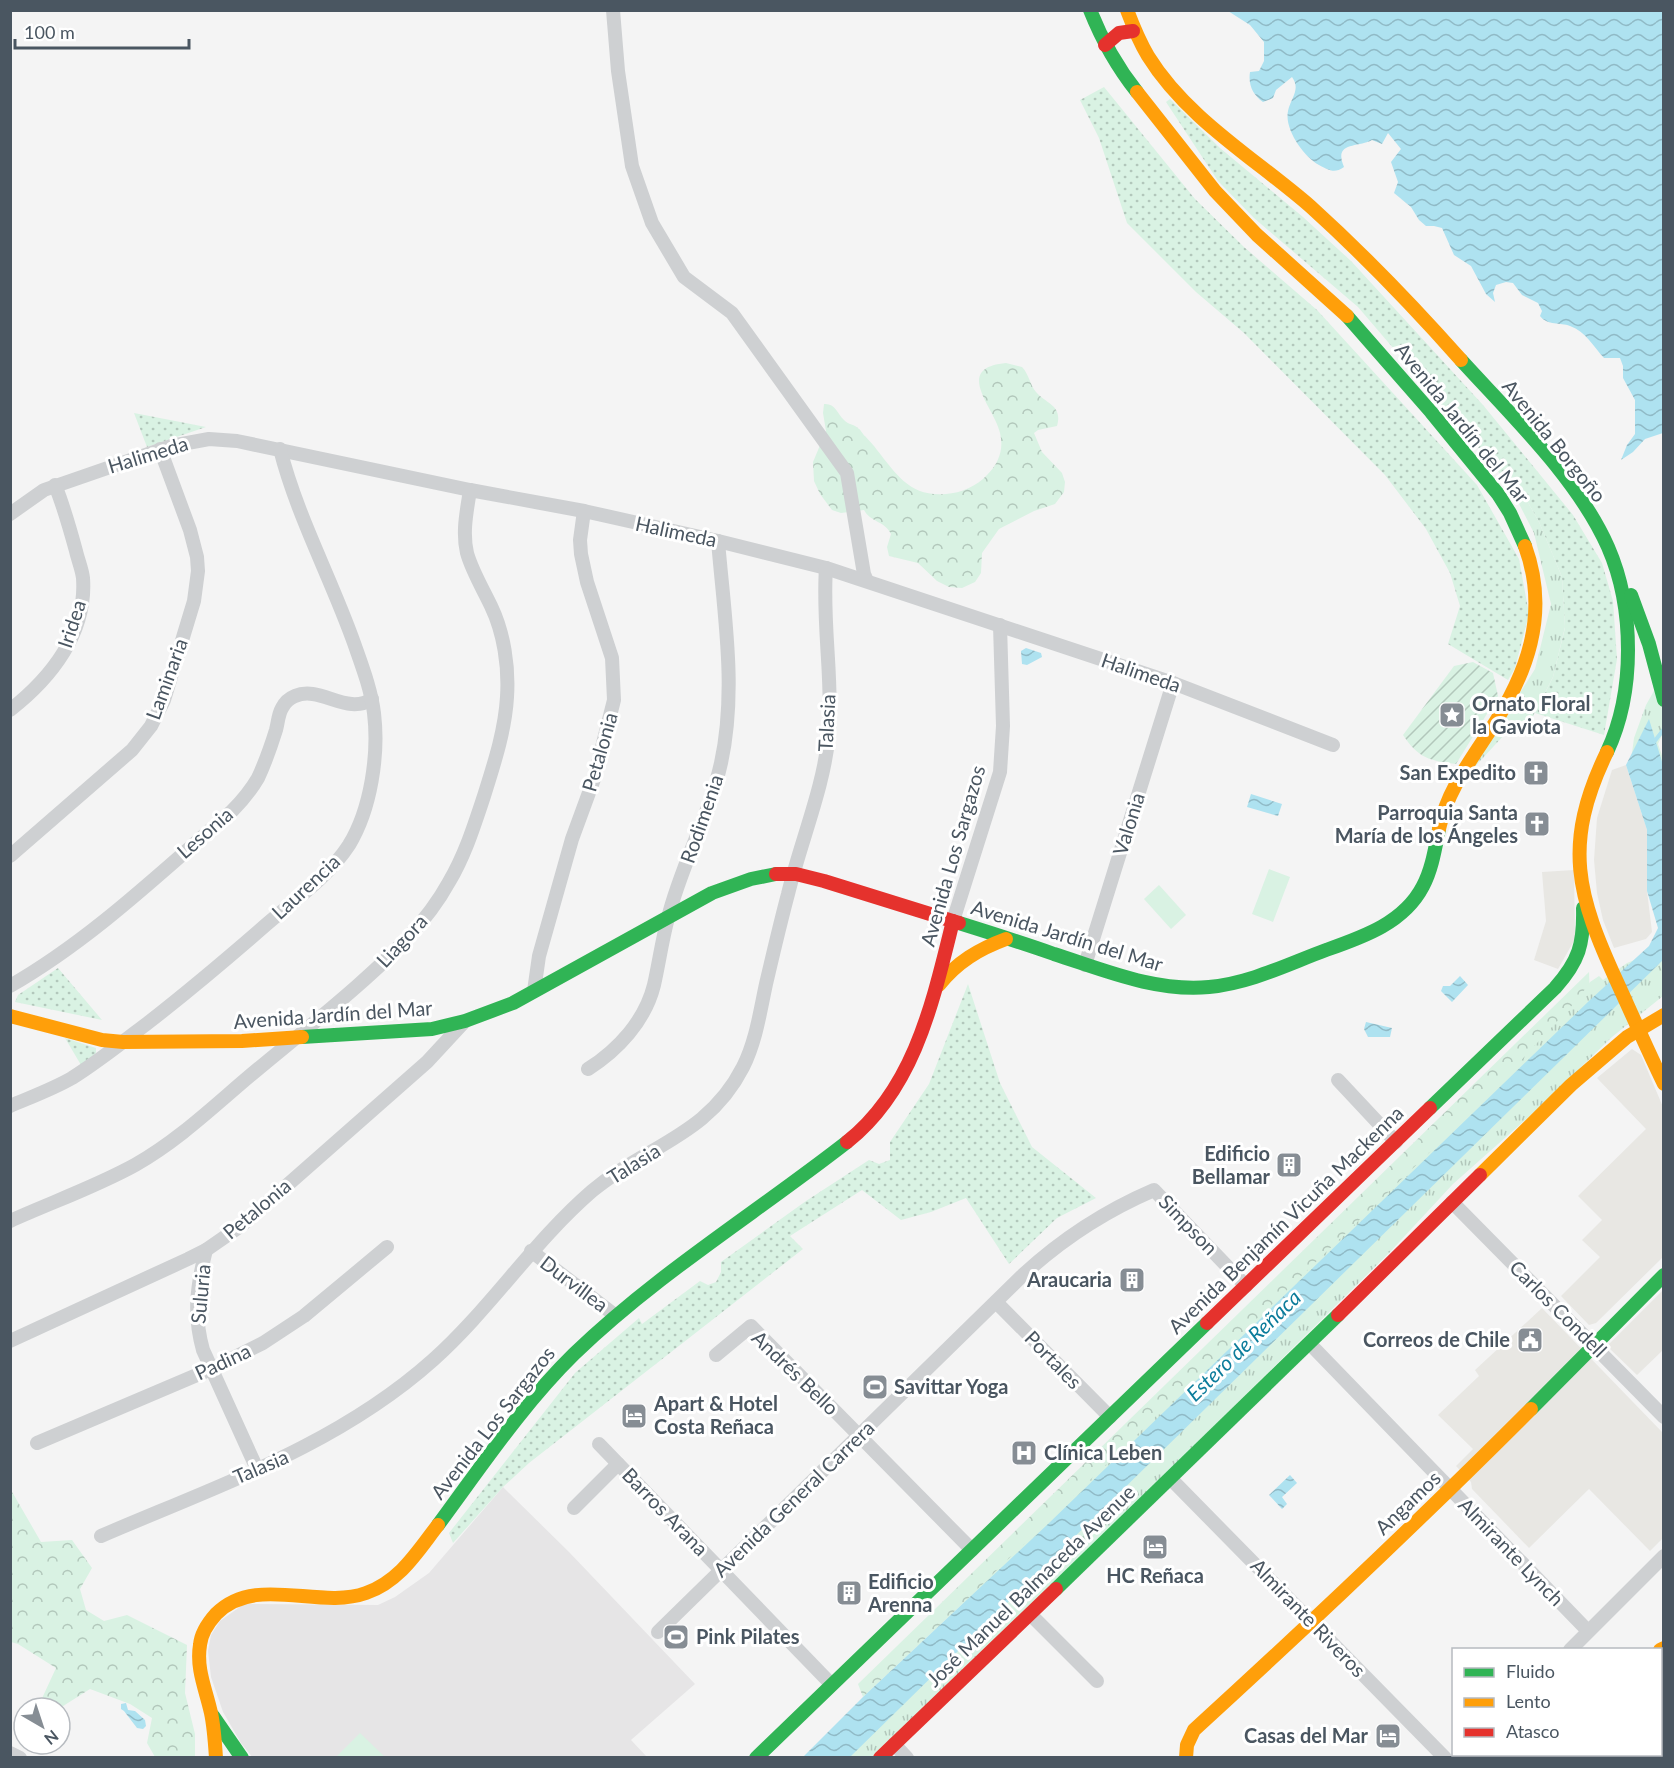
<svg xmlns="http://www.w3.org/2000/svg" width="1674" height="1768" font-family="Lato,sans-serif">
<style>
.commercial{fill:#e8e7e3}
.education{fill:#e6e5e6}
.grass{fill:url(#grass-dots)}
.forest{fill:url(#forest-crowns)}
.park{fill:url(#park-tufts)}
.garden{fill:url(#garden-furrows)}
.pitch{fill:#d9f2e3}
.water{fill:url(#water-waves)}
.lines{fill:none;stroke-linecap:round;stroke-linejoin:round}
.stream{stroke:#aee2f0;stroke-width:4}
.street{stroke:#ced0d2;stroke-width:14}
.fast{stroke:#30b455;stroke-width:14}
.slow{stroke:#ff9f0a;stroke-width:14}
.jam{stroke:#e5322d;stroke-width:14}
.labels{text-anchor:middle;stroke-width:6;stroke-linejoin:round;paint-order:stroke}
.street-label{font-size:20px;fill:#4a5661;stroke:#fff}
.poi-label{font-size:20px;font-weight:bold;fill:#4a5661;stroke:#fff;text-anchor:start}
.water-label{font-size:21px;font-style:italic;fill:#0c7c9b;stroke:#fff}
</style>
<defs>
<pattern id="grass-dots" width="8" height="8" patternUnits="userSpaceOnUse" patternTransform="scale(1.5)"><rect width="8" height="8" fill="#d9f2e3"/><path d="M2 2h.1M6 6h.1" fill="none" stroke="#b2c7bb" stroke-width="1.8" stroke-linecap="round"/></pattern>
<pattern id="forest-crowns" width="20" height="18" patternUnits="userSpaceOnUse" patternTransform="scale(1.5)"><rect width="20" height="18" fill="#d9f2e3"/><path d="M2 6a3 3 0 1 1 6 0M12 15a3 3 0 1 1 6 0" fill="none" stroke="#b2c7bb"/></pattern>
<pattern id="park-tufts" width="24" height="20" patternUnits="userSpaceOnUse" patternTransform="scale(1.5)"><rect width="24" height="20" fill="#d9f2e3"/><path d="M3 7l-1-3M5 7V3M7 7l1-3M15 17l-1-3M17 17v-4M19 17l1-3" fill="none" stroke="#b2c7bb"/></pattern>
<pattern id="garden-furrows" width="10" height="10" patternUnits="userSpaceOnUse" patternTransform="scale(1.5)"><rect width="10" height="10" fill="#d9f2e3"/><path d="M-1 1l2-2M0 10L10 0M9 11l2-2" fill="none" stroke="#b2c7bb"/></pattern>
<pattern id="water-waves" width="16" height="10" patternUnits="userSpaceOnUse" patternTransform="scale(1.5)"><rect width="16" height="10" fill="#aee2f0"/><path d="M0 5q4-4 8 0t8 0" fill="none" stroke="#90bac6"/></pattern>
</defs>
<rect width="100%" height="100%" fill="#f4f4f4"/>
<!-- commercial -->
<g class="commercial">
<polygon points="1626,765 1647,830 1647,891 1652,932 1646,939 1614,948 1603,920 1597,893 1594,860 1597,818 1612,770"/>
<polygon points="1574,870 1575,939 1558,969 1534,960 1546,921 1542,872"/>
<polygon points="1632,1049 1641,1055 1663,1107 1663,1257 1596,1323 1589,1325 1561,1296 1600,1257 1582,1240 1602,1220 1578,1196 1646,1129 1597,1078"/>
<polygon points="1663,1290 1663,1350 1637,1375 1607,1346"/>
<polygon points="1542,1308 1663,1433 1663,1538 1650,1551 1589,1489 1529,1548 1472,1489 1471,1482 1456,1466 1473,1449 1438,1415 1479,1376 1475,1370"/>
</g>
<!-- education -->
<polygon class="education" points="503,1487 569,1552 695,1684 631,1740 647,1757 253,1758 241,1743 223,1712 211,1677 208,1651 211,1635 220,1621 244,1604 378,1605 395,1597 429,1573"/>
<!-- grass -->
<g class="grass">
<polygon points="1104,87 1195,199 1244,247 1317,310 1477,485 1519,559 1529,614 1515,668 1508,680 1448,644 1460,606 1450,573 1426,529 1385,475 1244,333 1196,292 1127,223 1099,138 1080,100"/>
<polygon points="1170,99 1220,148 1303,217 1351,261 1483,405 1573,515 1602,563 1613,601 1617,659 1604,735 1535,713 1553,677 1565,628 1562,577 1539,522 1522,492 1515,496 1495,467 1358,307 1254,218 1218,181 1166,102"/>
<polygon points="134,413 206,427 147,447"/>
<polygon points="58,968 102,1020 15,1002 18,995"/>
<polygon points="968,984 1000,1083 1032,1147 1096,1198 1057,1218 1009,1264 966,1198 931,1212 901,1220 862,1190 790,1236 803,1249 529,1463 503,1487 453,1543 449,1533 575,1373 639,1318 642,1324 700,1281 708,1285 716,1282 721,1272 721,1262 806,1201 869,1160 879,1164 890,1160 890,1142 929,1084"/>
<polygon points="65,1038 96,1048 96,1053 81,1065"/>
</g>
<!-- forest -->
<g class="forest">
<path d="M1006,363L1022,367C1029,374 1030,385 1036,392C1046,404 1063,405 1057,426L1038,430L1034,433L1042,452L1062,473L1065,482L1064,492L1055,504L1034,511L999,529L982,553L981,573L975,582L962,588L949,587L937,581L918,563L889,556L887,547L891,534C885,521 870,522 864,510L841,513L832,510L820,494L814,481L813,462L826,431L823,413L824,404C835,403 837,413 844,420C848,425 855,424 859,429C860,429 864,436 865,436C869,441 874,445 877,450C897,475 910,497 946,494C961,493 977,486 987,475C999,463 1004,449 1000,433C995,408 952,368 1006,363Z"/>
<polygon points="1589,972 1590,1000 1048,1524 863,1697 858,1684"/>
<polygon points="11,1490 41,1542 72,1540 92,1568 80,1589 86,1610 104,1621 127,1615 187,1645 185,1693 195,1734 195,1757 155,1757 147,1743 152,1718 130,1704 90,1689 60,1708 38,1707 56,1668 18,1644 11,1642"/>
</g>
<!-- park -->
<g class="park">
<polygon points="1522,492 1539,522 1562,577 1565,627 1553,677 1530,722 1517,721 1470,772 1535,669 1551,604 1534,533 1515,496"/>
<polygon points="1663,675 1663,733 1658,744 1664,761 1663,927 1656,855 1630,768 1634,738 1646,705"/>
<polygon points="1663,931 1663,996 1612,1037 1542,1105 1453,1184 1389,1253 879,1757 807,1758 1003,1564 1439,1143 1457,1120 1499,1084 1578,999 1590,982 1599,976 1603,980 1627,963 1649,954"/>
</g>
<!-- garden -->
<path class="garden" d="M1473,662L1493,673L1498,696L1456,764C1430,761 1418,758 1403,735L1454,666Z"/>
<!-- pitch -->
<g class="pitch">
<polygon points="1269,869 1290,877 1273,922 1252,914"/>
<polygon points="1159,885 1186,915 1171,929 1144,899"/>
<polygon points="360,1733 385,1757 336,1757"/>
</g>
<!-- water -->
<g class="water">
<path d="M1228,11H1663V433L1645,439L1633,452L1621,460L1627,445L1635,434V400L1623,378V366L1620,358H1604C1593,346 1586,332 1570,326C1560,322 1548,326 1540,316L1542,311L1538,303L1522,295L1513,283L1506,282L1496,285L1493,293L1495,302L1486,294L1471,266L1454,255L1442,228L1434,226H1426L1419,220L1411,207L1394,193L1398,182L1391,162L1401,149L1388,133L1382,144L1372,140C1358,148 1333,141 1344,167C1334,174 1329,170 1319,165C1304,157 1284,129 1288,111C1291,98 1301,89 1292,77L1276,90L1273,98L1263,102C1253,95 1248,85 1250,72L1259,71L1264,61V42L1250,25Z"/>
<polygon points="1026,648 1041,653 1042,657 1027,665 1022,664 1021,651"/>
<polygon points="1649,719 1663,765 1663,960 850,1757 802,1758 863,1697 1048,1524 1590,1000 1649,946 1658,928 1647,891 1647,830 1626,765"/>
<polygon points="1251,794 1282,804 1278,816 1247,807"/>
<polygon points="1460,976 1468,985 1452,1002 1441,991 1443,986 1450,986"/>
<polygon points="1366,1022 1392,1028 1390,1037 1368,1037 1364,1029"/>
<polygon points="1290,1475 1297,1483 1282,1497 1287,1504 1282,1509 1269,1495"/>
<polygon points="126,1703 128,1710 135,1711 145,1720 146,1726 143,1729 137,1728 124,1711 121,1709 121,1704"/>
</g>
<g class="lines">
<!-- stream -->
<polyline class="stream" points="1654,742 1664,729"/>
<!-- street -->
<g class="street">
<polyline points="613,10 618,71 632,166 652,223 684,277 732,313 847,473 864,574 867,581"/>
<polyline points="10,514 44,490 171,446 209,439 237,441 470,490 584,511 718,541 826,568 1173,683 1333,745"/>
<path d="M10,710C51,678 87,633 83,578C82,569 78,560 76,551C70,529 64,507 55,485"/>
<polyline points="10,856 132,750 151,726 164,700 194,601 198,571 197,557 190,530 160,449"/>
<polyline points="953,921 1000,772 1003,726 1000,625"/>
<polyline points="1085,965 1173,683"/>
<path d="M10,986C92,939 161,872 232,811C242,801 251,790 258,778C265,763 271,746 276,730C278,723 278,715 282,708C285,702 290,698 295,696C320,685 347,716 372,699"/>
<polyline points="534,991 539,956 572,839 594,779 614,700 612,658 587,582 581,554 580,540 584,511"/>
<path d="M588,1069C618,1050 645,1021 654,985C659,963 662,940 668,918C681,865 709,817 721,763C737,690 724,614 718,541"/>
<polyline points="1338,1080 1396,1142"/>
<path d="M10,1106C31,1097 53,1089 72,1078C99,1061 124,1041 149,1022C190,990 229,957 268,923C296,899 329,876 349,845C371,809 379,754 374,713C371,689 362,666 354,643C331,578 297,516 280,449"/>
<polyline points="1452,1202 1664,1417"/>
<path d="M10,1221C52,1202 95,1187 135,1165C181,1139 218,1102 258,1069C291,1042 324,1015 356,987C391,956 426,924 449,882C465,855 474,826 484,796C494,764 505,731 507,697C509,667 504,633 491,606C483,589 472,571 467,553C462,532 467,510 470,490"/>
<path d="M206,1250C197,1285 193,1315 203,1350L257,1469"/>
<polyline points="531,1251 616,1316"/>
<polyline points="996,1302 1110,1417"/>
<polyline points="10,1341 188,1259 206,1250 242,1225 427,1062 465,1021"/>
<polyline points="1310,1344 1588,1631"/>
<polyline points="716,1355 751,1326 972,1550"/>
<polyline points="37,1443 211,1369 263,1343 304,1316 387,1247"/>
<polyline points="599,1444 831,1684"/>
<polyline points="1171,1479 1445,1758"/>
<polyline points="574,1508 618,1464"/>
<path d="M101,1536C217,1486 338,1445 433,1360C491,1308 533,1242 592,1191C647,1145 708,1136 743,1067C756,1041 760,1012 766,984C773,954 780,924 788,894C801,840 824,788 829,733C833,678 822,623 826,568"/>
<polyline points="1030,1614 1097,1681"/>
<path d="M658,1632L1023,1275C1062,1239 1105,1211 1154,1190L1246,1286"/>
<polyline points="1570,1650 1664,1556"/>
<polyline points="894,1744 907,1758"/>
<polyline points="10,1753 20,1758"/>
</g>
<!-- fast -->
<g class="fast">
<path d="M1090,10C1102,40 1117,67 1137,92"/>
<polyline points="1347,316 1431,412 1498,494 1510,513 1525,546"/>
<path d="M1461,360C1511,415 1578,479 1608,547C1622,579 1628,615 1628,650C1628,685 1622,720 1607,752"/>
<polyline points="1631,595 1649,644 1664,700"/>
<path d="M959,923C991,933 1023,943 1054,954C1104,970 1155,992 1209,987C1251,983 1288,964 1326,950C1363,937 1404,923 1423,886C1432,869 1435,849 1439,829"/>
<polyline points="302,1037 432,1029 465,1021 513,1003 712,893 751,879 776,874"/>
<path d="M1430,1108L1555,988C1579,961 1584,944 1583,908"/>
<polyline points="1531,1409 1664,1275"/>
<path d="M438,1525C481,1467 522,1405 574,1354C657,1274 756,1213 847,1142"/>
<polyline points="1056,1589 1338,1315"/>
<polyline points="213,1716 242,1758"/>
<polyline points="756,1758 1207,1323"/>
<polyline points="1501,1758 1509,1754"/>
</g>
<!-- slow -->
<g class="slow">
<path d="M1127,10C1133,26 1139,41 1148,56C1187,119 1256,159 1311,207C1364,255 1414,307 1461,360"/>
<polyline points="1137,92 1215,191 1257,235 1347,316"/>
<path d="M1607,752C1562,845 1577,895 1618,984C1633,1017 1648,1051 1664,1084"/>
<path d="M1439,829C1447,792 1468,764 1489,732C1527,675 1550,614 1525,546"/>
<path d="M939,985C957,962 979,949 1006,939"/>
<polyline points="10,1016 102,1040 123,1042 242,1041 302,1037"/>
<polyline points="1480,1175 1571,1085 1627,1037 1664,1015"/>
<polyline points="1660,1650 1664,1648"/>
<path d="M216,1758C215,1743 214,1727 211,1713C206,1690 196,1669 200,1645C201,1633 208,1623 216,1614C255,1574 319,1610 366,1593C400,1581 417,1552 438,1525"/>
<path d="M1186,1758L1187,1745L1194,1730C1309,1625 1421,1519 1531,1409"/>
</g>
<!-- jam -->
<g class="jam">
<polyline points="1105,45 1119,33 1133,31"/>
<polyline points="776,874 796,874 824,881 959,923"/>
<path d="M847,1142C915,1088 933,1001 953,921"/>
<polyline points="1338,1315 1480,1175"/>
<polyline points="1207,1323 1430,1108"/>
<polyline points="880,1758 1056,1589"/>
</g>
</g>
<!-- icons -->
<defs>
<g id="sight-square" transform="scale(1.35)"><rect x="-9" y="-9" width="18" height="18" rx="4" fill="#868d94" stroke="#fff"/><path d="M0-6L1.8-2.2L6-1.7L2.9 1.2L3.7 5.4L0 3.3L-3.7 5.4L-2.9 1.2L-6-1.7L-1.8-2.2Z" fill="#fff"/></g>
<g id="church-square" transform="scale(1.35)"><rect x="-9" y="-9" width="18" height="18" rx="4" fill="#868d94" stroke="#fff"/><path d="M-1.2-6h2.4v3.5h3.3v2.4h-3.3V6h-2.4V-.1h-3.3v-2.4h3.3Z" fill="#fff"/></g>
<g id="building-square" transform="scale(1.35)"><rect x="-9" y="-9" width="18" height="18" rx="4" fill="#868d94" stroke="#fff"/><path d="M-4-6H4V6H1V3H-1V6H-4ZM-2.5-4.3h1.7v1.8h-1.7ZM.8-4.3h1.7v1.8H.8ZM-2.5-1h1.7V.8h-1.7ZM.8-1h1.7V.8H.8Z" fill="#fff"/></g>
<g id="civic-square" transform="scale(1.35)"><rect x="-9" y="-9" width="18" height="18" rx="4" fill="#868d94" stroke="#fff"/><path d="M-.6-6.5H3V-4.5H.6V-3L4-1V1h2V6H-6V1h2V-1L-.6-3ZM-1.2 2.5V6h2.4V2.5Z" fill="#fff"/></g>
<g id="stadium-square" transform="scale(1.35)"><rect x="-9" y="-9" width="18" height="18" rx="4" fill="#868d94" stroke="#fff"/><path d="M0-5a6.5 5 0 1 0 0 10a6.5 5 0 1 0 0-10ZM-3.5-1.8h7v3.6h-7Z" fill="#fff"/></g>
<g id="hotel-square" transform="scale(1.35)"><rect x="-9" y="-9" width="18" height="18" rx="4" fill="#868d94" stroke="#fff"/><path d="M-6-4.5h1.5V1H6V5H4.5V3h-9V5H-6ZM-4 0a1.8 1.8 0 1 1 3.6 0ZM.5 0V-2.5h3Q6-2.5 6 0Z" fill="#fff"/></g>
<g id="hospital-square" transform="scale(1.35)"><rect x="-9" y="-9" width="18" height="18" rx="4" fill="#868d94" stroke="#fff"/><path d="M-5-5h3v3.5h4V-5h3V5h-3V1.5h-4V5h-3Z" fill="#fff"/></g>
</defs>
<g fill-rule="evenodd">
<use href="#sight-square" x="1452" y="715"/>
<use href="#church-square" x="1536" y="773"/>
<use href="#church-square" x="1537" y="824"/>
<use href="#building-square" x="1289" y="1165"/>
<use href="#building-square" x="1132" y="1280"/>
<use href="#civic-square" x="1530" y="1340"/>
<use href="#stadium-square" x="875" y="1387"/>
<use href="#hotel-square" x="634" y="1416"/>
<use href="#hospital-square" x="1024" y="1453"/>
<use href="#hotel-square" x="1155" y="1547"/>
<use href="#building-square" x="849" y="1593"/>
<use href="#stadium-square" x="676" y="1637"/>
<use href="#hotel-square" x="1388" y="1736"/>
</g>
<g class="labels">
<!-- street labels -->
<g class="street-label">
<text transform="translate(1462 423) rotate(51)" y="7">Avenida Jardín del Mar</text>
<text transform="translate(1554 441) rotate(51)" y="7">Avenida Borgoño</text>
<text transform="translate(148 455) rotate(-17)" y="7">Halimeda</text>
<text transform="translate(676 532) rotate(12)" y="7">Halimeda</text>
<text transform="translate(72 624) rotate(-72)" y="7">Iridea</text>
<text transform="translate(1141 673) rotate(19)" y="7">Halimeda</text>
<text transform="translate(167 679) rotate(-70)" y="7">Laminaria</text>
<text transform="translate(827 723) rotate(-87)" y="7">Talasia</text>
<text transform="translate(600 752) rotate(-74)" y="7">Petalonia</text>
<text transform="translate(702 819) rotate(-71)" y="7">Rodimenia</text>
<text transform="translate(1129 824) rotate(-73)" y="7">Valonia</text>
<text transform="translate(205 833) rotate(-41)" y="7">Lesonia</text>
<text transform="translate(953 856) rotate(-74)" y="7">Avenida Los Sargazos</text>
<text transform="translate(306 887) rotate(-43)" y="7">Laurencia</text>
<text transform="translate(1067 936) rotate(17)" y="7">Avenida Jardín del Mar</text>
<text transform="translate(402 941) rotate(-47)" y="7">Liagora</text>
<text transform="translate(333 1015) rotate(-4)" y="7">Avenida Jardín del Mar</text>
<text transform="translate(634 1164) rotate(-32)" y="7">Talasia</text>
<text transform="translate(257 1209) rotate(-40)" y="7">Petalonia</text>
<text transform="translate(1286 1220) rotate(-44)" y="7">Avenida Benjamín Vicuña Mackenna</text>
<text transform="translate(1188 1225) rotate(46)" y="7">Simpson</text>
<text transform="translate(574 1284) rotate(37)" y="7">Durvillea</text>
<text transform="translate(201 1294) rotate(-85)" y="7">Suluria</text>
<text transform="translate(1558 1309) rotate(45)" y="7">Carlos Condell</text>
<text transform="translate(1053 1360) rotate(46)" y="7">Portales</text>
<text transform="translate(223 1362) rotate(-25)" y="7">Padina</text>
<text transform="translate(795 1373) rotate(44)" y="7">Andrés Bello</text>
<text transform="translate(493 1423) rotate(-52)" y="7">Avenida Los Sargazos</text>
<text transform="translate(261 1467) rotate(-23)" y="7">Talasia</text>
<text transform="translate(794 1499) rotate(-44)" y="7">Avenida General Carrera</text>
<text transform="translate(1408 1503) rotate(-44)" y="7">Angamos</text>
<text transform="translate(665 1512) rotate(46)" y="7">Barros Arana</text>
<text transform="translate(1511 1552) rotate(46)" y="7">Almirante Lynch</text>
<text transform="translate(1031 1586) rotate(-44)" y="7">José Manuel Balmaceda Avenue</text>
<text transform="translate(1308 1618) rotate(46)" y="7">Almirante Riveros</text>
</g>
<!-- poi labels -->
<g class="poi-label">
<text x="1472" y="711">Ornato Floral<tspan x="1472" dy="23">la Gaviota</tspan></text>
<text x="1516" y="780" text-anchor="end">San Expedito</text>
<text x="1518" y="820" text-anchor="end">Parroquia Santa<tspan x="1518" dy="23">María de los Ángeles</tspan></text>
<text x="1270" y="1161" text-anchor="end">Edificio<tspan x="1270" dy="23">Bellamar</tspan></text>
<text x="1112" y="1287" text-anchor="end">Araucaria</text>
<text x="1510" y="1347" text-anchor="end">Correos de Chile</text>
<text x="894" y="1394">Savittar Yoga</text>
<text x="654" y="1411">Apart &amp; Hotel<tspan x="654" dy="23">Costa Reñaca</tspan></text>
<text x="1044" y="1460">Clínica Leben</text>
<text x="1155" y="1583" text-anchor="middle">HC Reñaca</text>
<text x="868" y="1589">Edificio<tspan x="868" dy="23">Arenna</tspan></text>
<text x="696" y="1644">Pink Pilates</text>
<text x="1368" y="1743" text-anchor="end">Casas del Mar</text>
</g>
<!-- water labels -->
<g class="water-label">
<text transform="translate(1244 1346) rotate(-44)" y="7">Estero de Reñaca</text>
</g>
</g>
<!-- border -->
<rect width="1674" height="1768" fill="none" stroke="#4a5661" stroke-width="24"/>
<!-- legend -->
<rect x="1452" y="1648" width="210" height="108" fill="#ffffff" stroke="#b7bbc0" stroke-width="1.5"/>
<rect x="1464" y="1668" width="30" height="9" fill="#30b455" stroke="#b7bbc0" stroke-width="1.5"/>
<text x="1506" y="1678" font-size="18" fill="#4a5661">Fluido</text>
<rect x="1464" y="1698" width="30" height="9" fill="#ff9f0a" stroke="#b7bbc0" stroke-width="1.5"/>
<text x="1506" y="1708" font-size="18" fill="#4a5661">Lento</text>
<rect x="1464" y="1728" width="30" height="9" fill="#e5322d" stroke="#b7bbc0" stroke-width="1.5"/>
<text x="1506" y="1738" font-size="18" fill="#4a5661">Atasco</text>
<!-- north arrow -->
<g transform="translate(42 1726) rotate(141)"><circle r="28" fill="#ffffff" stroke="#b7bbc0" stroke-width="1.5"/>
<path d="M0-4.5L10 22L0 15L-10 22Z" fill="#868d94"/>
<text y="-9" font-size="16" font-weight="bold" text-anchor="middle" fill="#4a5661">N</text>
</g>
<!-- scale -->
<path d="M15 39v9h174v-9" fill="none" stroke="#4a5661" stroke-width="3"/>
<text x="24" y="39" font-size="18" fill="#4a5661" stroke="#ffffff" stroke-width="4.5" paint-order="stroke">100 m</text>
</svg>
